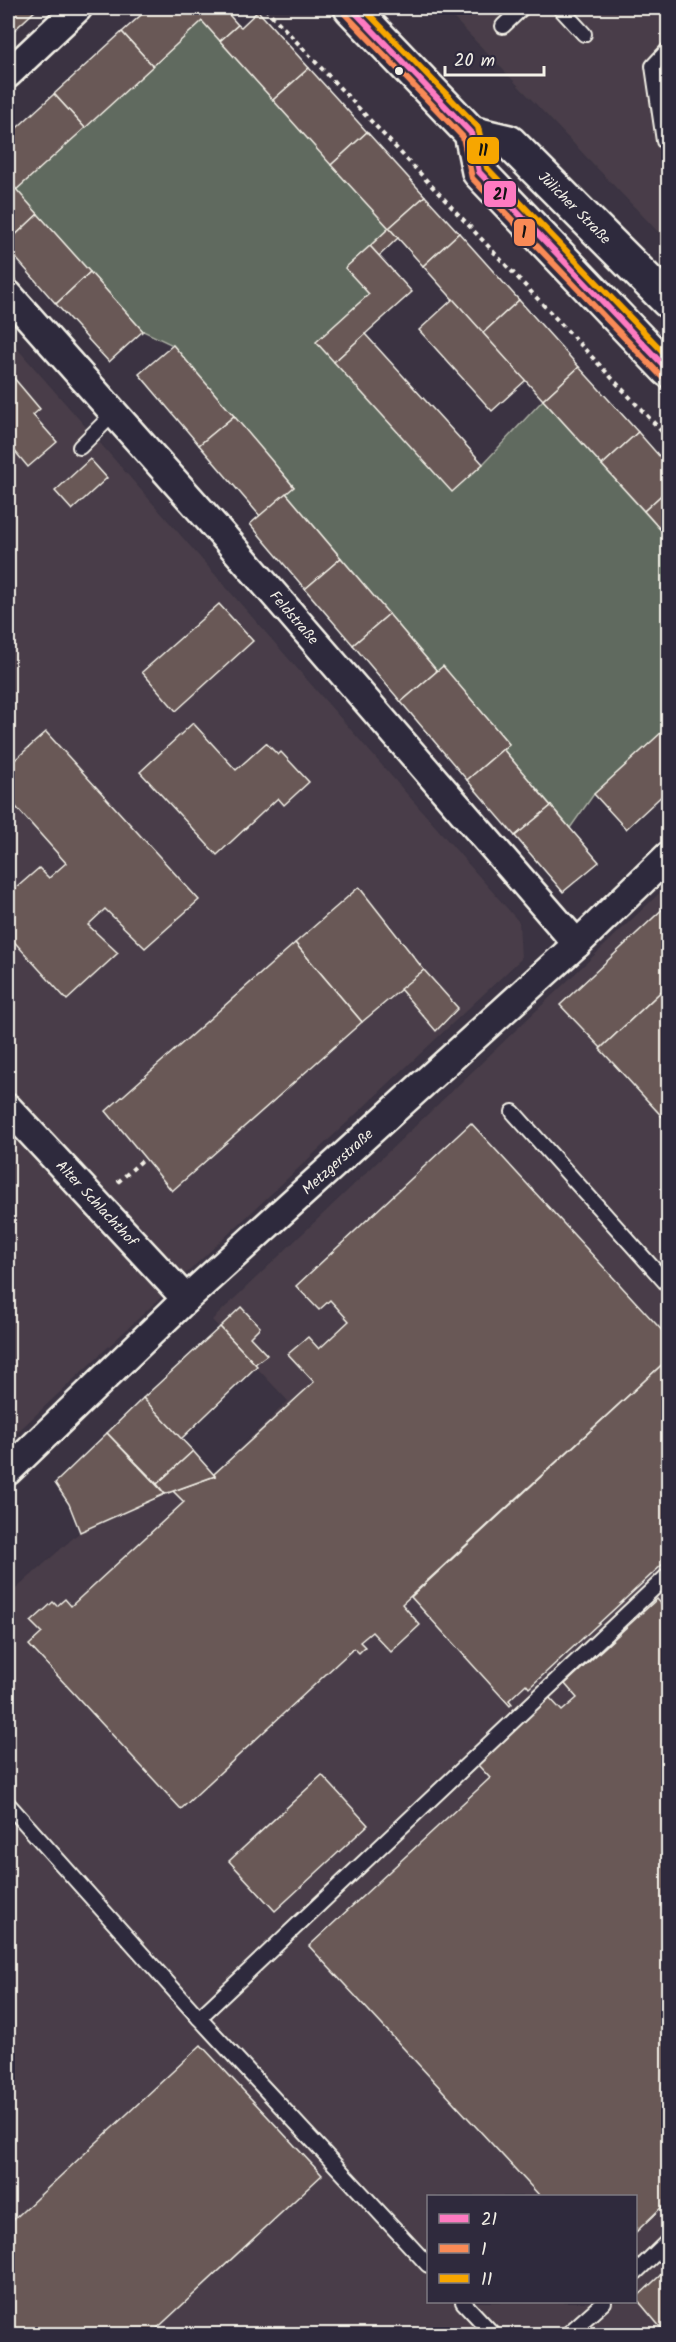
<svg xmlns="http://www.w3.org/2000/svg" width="676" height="2342" font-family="Kalam,sans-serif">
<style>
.built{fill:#493e48;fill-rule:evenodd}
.green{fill:#606a5e;stroke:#aaaea3;stroke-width:1.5}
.building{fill:#695957;stroke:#f4f1e8;stroke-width:1.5}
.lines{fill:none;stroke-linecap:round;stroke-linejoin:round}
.lane-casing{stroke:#f4f1e8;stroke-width:18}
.street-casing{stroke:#f4f1e8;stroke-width:32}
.secondary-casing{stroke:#f4f1e8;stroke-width:38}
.path{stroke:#f4f1e8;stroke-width:4;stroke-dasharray:4.5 4.5;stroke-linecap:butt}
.lane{stroke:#2f2a3d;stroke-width:14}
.street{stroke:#2f2a3d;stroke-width:27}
.secondary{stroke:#2f2a3d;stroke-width:33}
.bus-1-casing{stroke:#2f2a3d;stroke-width:10}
.bus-2-casing{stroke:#2f2a3d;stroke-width:10}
.bus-3-casing{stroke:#2f2a3d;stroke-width:10}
.bus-1{stroke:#fe7ac1;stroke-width:6}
.bus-2{stroke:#f98a56;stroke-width:6}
.bus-3{stroke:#f7a600;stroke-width:6}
.bus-dot{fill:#f4f1e8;stroke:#2f2a3d;stroke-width:2}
.labels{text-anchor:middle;stroke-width:4.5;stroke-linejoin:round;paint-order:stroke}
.street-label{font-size:15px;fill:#f4f1e8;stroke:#2f2a3d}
.line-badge{stroke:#2f2a3d;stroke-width:2}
.pale-badge-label{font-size:16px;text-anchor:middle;font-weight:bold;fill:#111}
</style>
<rect width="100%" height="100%" fill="#3b3342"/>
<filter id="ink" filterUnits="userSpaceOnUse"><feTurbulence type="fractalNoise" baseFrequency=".0167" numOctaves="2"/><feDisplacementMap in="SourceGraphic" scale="12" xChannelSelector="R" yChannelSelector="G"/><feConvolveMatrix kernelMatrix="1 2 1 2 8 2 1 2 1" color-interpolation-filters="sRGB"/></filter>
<g filter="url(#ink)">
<!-- built -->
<g class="built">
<polygon points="444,8 668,8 668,242 599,170"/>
<polygon points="8,338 519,922 521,959 8,1441"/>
<path d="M668,885V2334H8V1596L80,1532L165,1494L215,1476L214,1474L288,1401L212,1320ZM428,2196H636V2302H428Z"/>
</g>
<!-- green -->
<polygon class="green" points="202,21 389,228 346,268 369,294 317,342 483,464 543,400 668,538 668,727 594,794 570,828 503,749 509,744 443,667 437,671 286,493 294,487 173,345 143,331 16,190"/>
<!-- building -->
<g class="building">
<polygon points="8,8 38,8 8,36"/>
<polygon points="149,8 223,8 238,25 220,41 202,21 153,66 122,32"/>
<polygon points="258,11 309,68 273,100 220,41 238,25 241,27"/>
<polygon points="122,32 153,66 85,128 54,94"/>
<polygon points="309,68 367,132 331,165 273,100"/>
<polygon points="54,94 85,128 16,190 8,180 8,136"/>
<polygon points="367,132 425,196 389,228 331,165"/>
<polygon points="8,180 38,214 8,242"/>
<polygon points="425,196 459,233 423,266 389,228"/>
<polygon points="38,214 90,272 56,304 8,249 8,242"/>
<polygon points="389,228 398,238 379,256 370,246"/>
<polygon points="459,233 519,300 483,333 423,266"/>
<polygon points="370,246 412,292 334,362 316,342 369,294 345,268"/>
<polygon points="90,272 143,331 109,362 56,304"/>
<polygon points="453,299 526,380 492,411 419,330"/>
<polygon points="519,300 579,367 543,400 483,333"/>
<polygon points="365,334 483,464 452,492 334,362"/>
<polygon points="173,345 234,416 199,445 139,374"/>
<polygon points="579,367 638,432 602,465 543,400"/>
<polygon points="8,371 40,409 33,415 57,442 28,467 8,443"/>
<polygon points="234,416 294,487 260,516 199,445"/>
<polygon points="638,432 668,466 668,489 644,511 602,465"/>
<polygon points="90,459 107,478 72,510 55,491"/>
<polygon points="668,489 668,538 644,511"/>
<polygon points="286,493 341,558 305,589 250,524"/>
<polygon points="341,558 389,614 353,645 305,589"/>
<polygon points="219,604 253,641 176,711 142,672"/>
<polygon points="389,614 437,671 401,702 353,645"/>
<polygon points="443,666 509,744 467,780 401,702"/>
<polygon points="193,723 236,770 266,743 278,755 281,752 309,782 284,805 278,798 217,855 140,772"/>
<polygon points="663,731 668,737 668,790 626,829 594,794"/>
<polygon points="46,732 199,900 145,948 105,909 88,925 118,953 67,1000 8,935 8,895 39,868 49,878 66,863 8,798 8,766"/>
<polygon points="503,749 551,806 515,836 467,780"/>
<polygon points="551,806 599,862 563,892 515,836"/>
<polygon points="359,887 424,970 362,1022 295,943"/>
<polygon points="668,904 668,985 601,1048 560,1005"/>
<polygon points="295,943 362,1022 172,1191 106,1111"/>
<polygon points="424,970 458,1008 436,1031 400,989"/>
<polygon points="668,985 668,1123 600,1049"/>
<polygon points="471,1123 668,1337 668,1359 402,1604 420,1625 391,1652 372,1632 360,1642 365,1647 359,1653 354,1648 181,1809 29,1645 42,1633 31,1622 53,1602 57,1606 65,1599 71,1606 184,1502 173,1491 215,1476 214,1474 314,1382 288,1354 308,1337 319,1349 349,1321 330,1300 319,1310 296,1286"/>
<polygon points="241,1307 260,1327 250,1337 267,1355 255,1364 220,1327"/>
<polygon points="220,1327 257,1366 181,1439 143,1398"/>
<polygon points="668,1359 668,1554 662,1560 665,1562 529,1688 526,1684 509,1700 512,1704 510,1706 411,1597"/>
<polygon points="143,1398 193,1451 157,1484 107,1433"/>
<polygon points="107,1433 165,1494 80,1532 69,1504 55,1483"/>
<polygon points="193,1451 215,1476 165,1494 157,1484"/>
<polygon points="657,1599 668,1611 668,2201 636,2232 636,2196 540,2196 309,1946 490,1778 477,1764 549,1697 562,1711 577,1698 565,1684"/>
<polygon points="322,1775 368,1825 275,1911 229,1861"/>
<polygon points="201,2045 322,2175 151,2334 8,2334 8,2225"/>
<polygon points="668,2268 668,2334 666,2334 636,2298"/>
</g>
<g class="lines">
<!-- lane casing -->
<g class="lane-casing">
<g id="lane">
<polyline points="560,8 584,34"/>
<polyline points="503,26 522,8"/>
<polyline points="668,50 653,66 664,141 668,146"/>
<polyline points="80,447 114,413"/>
<polyline points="513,1112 668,1285"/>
<polyline points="8,1804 199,2018"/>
<polyline points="428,2265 199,2018 668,1575"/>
<polyline points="636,2272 668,2241"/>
<polyline points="463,2302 493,2334"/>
<polyline points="568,2334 604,2302"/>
</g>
</g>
<!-- street casing -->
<g class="street-casing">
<g id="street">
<polyline points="8,74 78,8"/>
<path id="s1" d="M8,294L227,540L577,944"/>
<path id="s2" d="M8,1108L186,1299"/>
<path id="s3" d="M8,1471L186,1299L577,944L668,856"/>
</g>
</g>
<!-- secondary casing -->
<g class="secondary-casing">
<g id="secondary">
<polyline points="351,8 471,133 479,172 668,370"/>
<path id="s4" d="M471,133L509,142L668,301"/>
</g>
</g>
<!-- path -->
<g class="path">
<polyline points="265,8 668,438"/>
<polyline points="118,1182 145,1158"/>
</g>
<!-- lane -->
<use href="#lane" class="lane"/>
<!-- street -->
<use href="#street" class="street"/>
<!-- secondary -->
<use href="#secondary" class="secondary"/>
<!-- bus-1 casing -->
<g class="bus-1-casing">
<polyline id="bus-1" points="351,8 471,133 479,172 668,370"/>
</g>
<!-- bus-2 casing -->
<g class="bus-2-casing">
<polyline id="bus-2" points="345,14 463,137 472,178 661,376"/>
</g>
<!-- bus-3 casing -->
<g class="bus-3-casing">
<polyline id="bus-3" points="363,8 478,127 487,168 668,357"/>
</g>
<!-- bus-1 -->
<use href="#bus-1" class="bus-1"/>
<!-- bus-2 -->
<use href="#bus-2" class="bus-2"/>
<!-- bus-3 -->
<use href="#bus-3" class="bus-3"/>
</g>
</g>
<!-- markers -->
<circle class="bus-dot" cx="399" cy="71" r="5"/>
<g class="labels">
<!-- street labels -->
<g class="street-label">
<text dy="5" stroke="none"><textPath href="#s4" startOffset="132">Jülicher Straße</textPath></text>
<text dy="5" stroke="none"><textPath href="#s1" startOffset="432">Feldstraße</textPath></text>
<text dy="5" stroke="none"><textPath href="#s3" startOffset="452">Metzgerstraße</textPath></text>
<text dy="5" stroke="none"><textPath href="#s2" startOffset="130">Alter Schlachthof</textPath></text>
</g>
</g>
<g class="line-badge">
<rect x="466" y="136" width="34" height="29" rx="6" fill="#f7a600"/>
<rect x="483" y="180" width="34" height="28" rx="6" fill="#fe7ac1"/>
<rect x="513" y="218" width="23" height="29" rx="6" fill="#f98a56"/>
</g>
<g class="pale-badge-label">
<text x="483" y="156">11</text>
<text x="500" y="200">21</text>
<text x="524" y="238">1</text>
</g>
<!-- margin -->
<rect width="676" height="2342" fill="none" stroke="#2f2a3d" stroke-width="30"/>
<rect x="15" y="15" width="646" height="2312" fill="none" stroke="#f4f1e8" stroke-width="2" filter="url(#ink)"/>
<!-- legend -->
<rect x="427" y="2195" width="210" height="108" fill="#2f2a3d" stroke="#7e7a81" stroke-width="1.5"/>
<rect x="439" y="2214" width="30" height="9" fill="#fe7ac1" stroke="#7e7a81" stroke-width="1.5"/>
<text x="481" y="2225" font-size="18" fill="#f4f1e8">21</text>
<rect x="439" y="2244" width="30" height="9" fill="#f98a56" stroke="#7e7a81" stroke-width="1.5"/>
<text x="481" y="2255" font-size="18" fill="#f4f1e8">1</text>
<rect x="439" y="2274" width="30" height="9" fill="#f7a600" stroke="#7e7a81" stroke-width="1.5"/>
<text x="481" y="2285" font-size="18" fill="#f4f1e8">11</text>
<!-- scale -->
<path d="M445 66v9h99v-9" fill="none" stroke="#f4f1e8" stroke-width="3"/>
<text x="454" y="66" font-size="18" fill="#f4f1e8" stroke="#2f2a3d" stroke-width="4.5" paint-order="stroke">20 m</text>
</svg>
